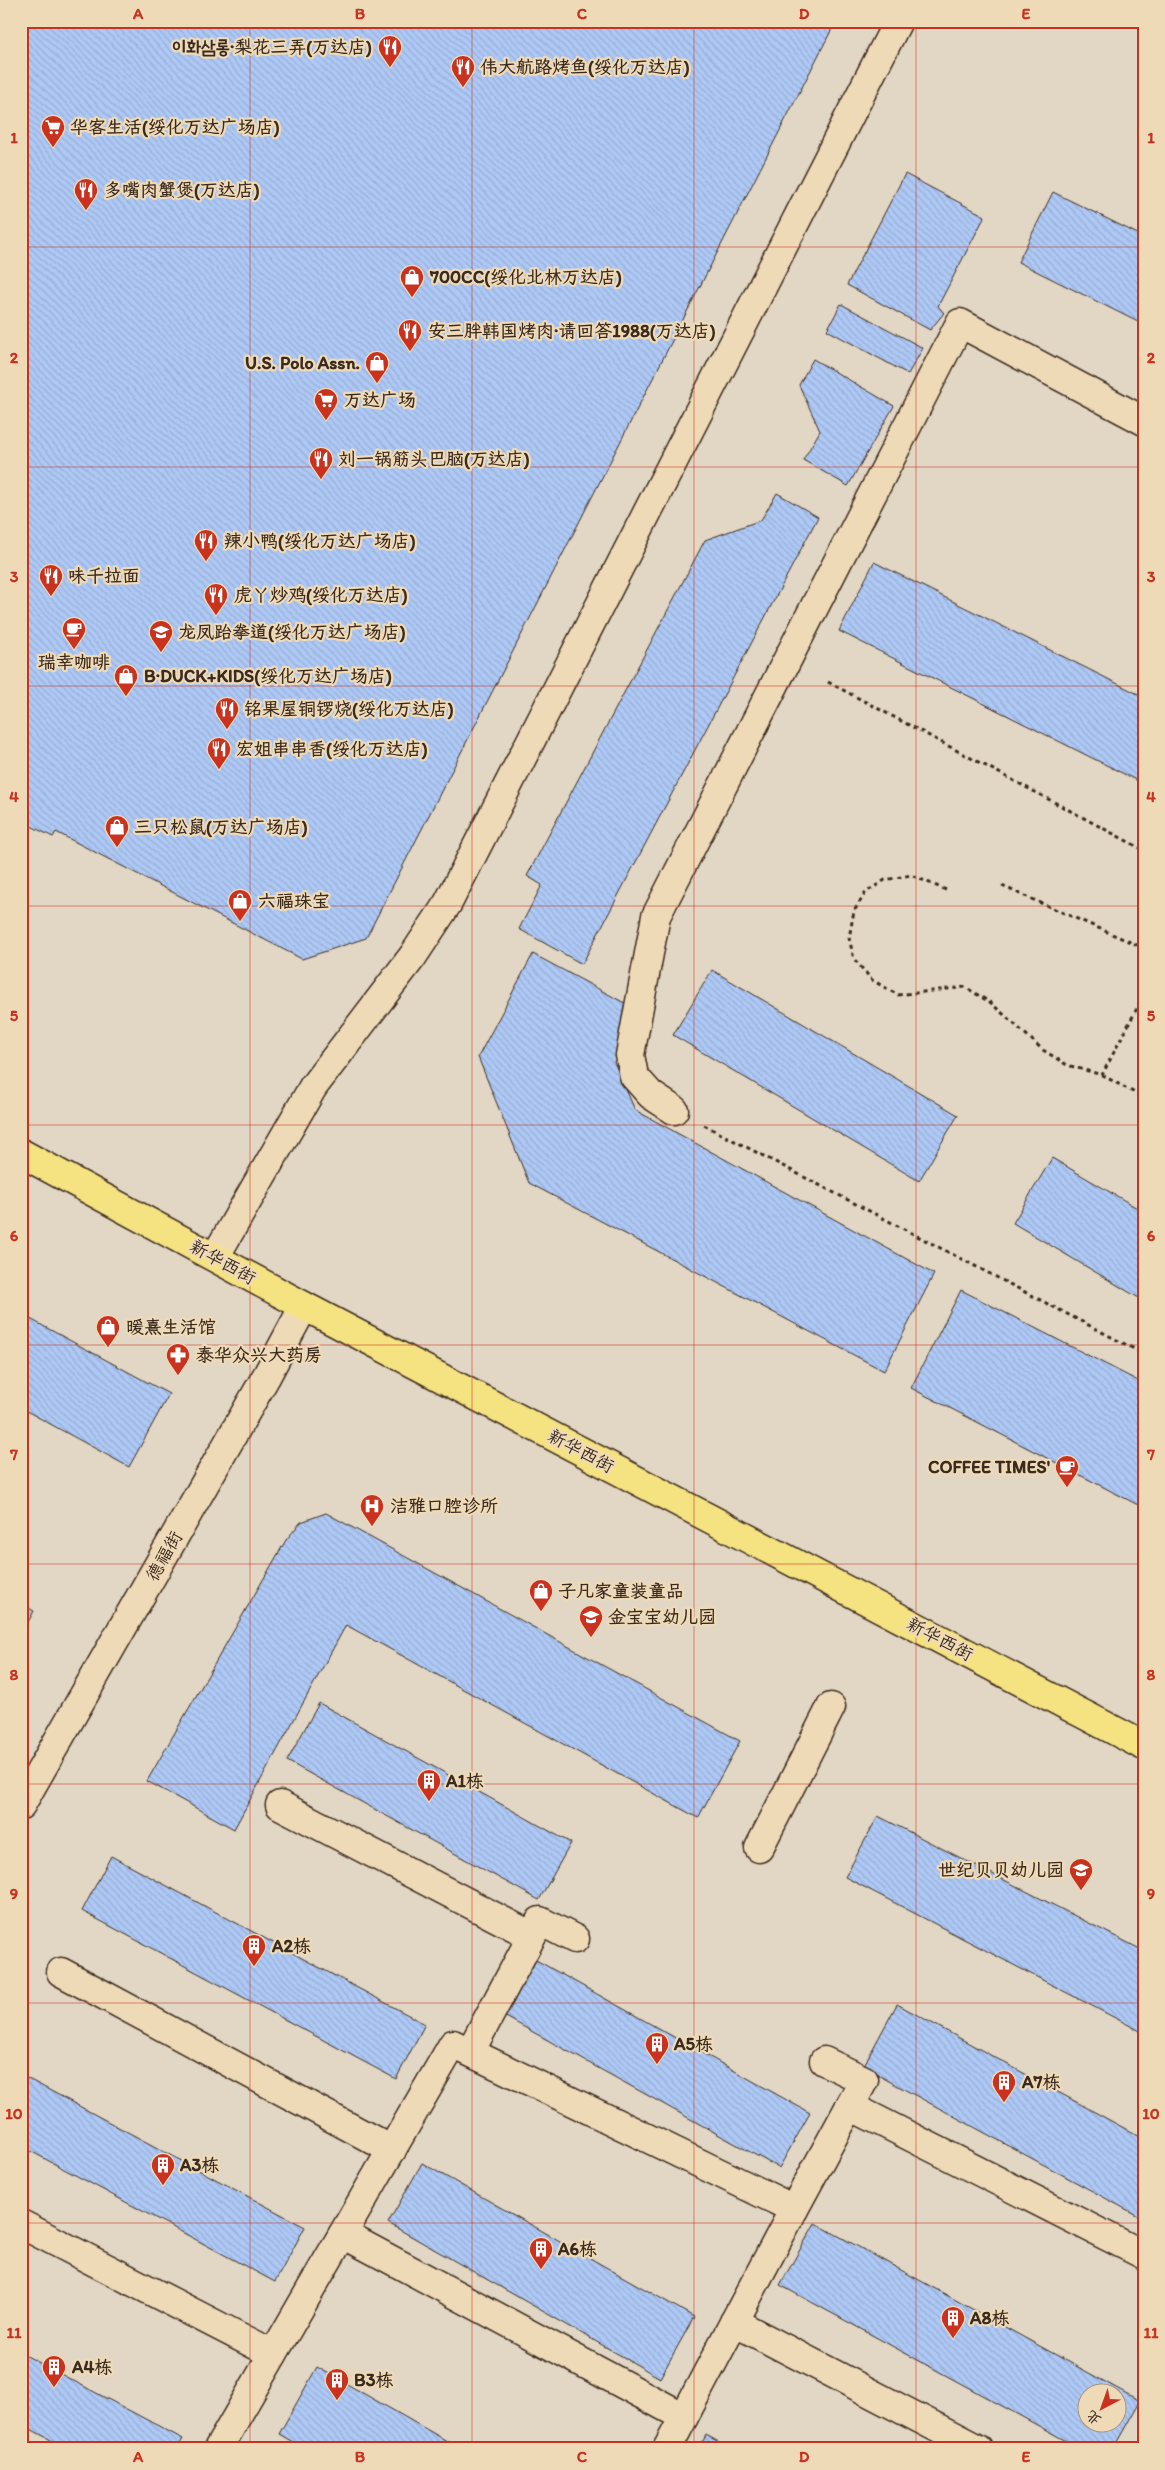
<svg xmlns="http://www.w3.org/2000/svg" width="1165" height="2470" font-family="Itim,'LXGW WenKai TC','Poor Story',sans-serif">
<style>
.building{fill:url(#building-back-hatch);stroke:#3b2a1e;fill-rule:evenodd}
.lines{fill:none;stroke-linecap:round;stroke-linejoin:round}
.minor-casing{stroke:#3b2a1e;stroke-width:31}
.major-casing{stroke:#3b2a1e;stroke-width:31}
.path{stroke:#3b2a1e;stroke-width:3;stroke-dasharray:4 4;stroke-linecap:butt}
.minor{stroke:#efdab8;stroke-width:28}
.major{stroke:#f5e382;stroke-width:28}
.grid{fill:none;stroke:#c8321e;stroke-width:1;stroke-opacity:0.55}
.labels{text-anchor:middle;stroke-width:4.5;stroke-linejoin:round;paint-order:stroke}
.poi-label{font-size:18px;font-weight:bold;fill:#3b2a1e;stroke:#efdab8;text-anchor:start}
.street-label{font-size:18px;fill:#3b2a1e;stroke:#efdab8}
.neatline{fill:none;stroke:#c8321e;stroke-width:2}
.grid-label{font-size:16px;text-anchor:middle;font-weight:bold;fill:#c8321e}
</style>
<defs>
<pattern id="building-back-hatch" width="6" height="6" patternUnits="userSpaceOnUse" patternTransform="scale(1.25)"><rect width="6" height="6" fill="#aec9f6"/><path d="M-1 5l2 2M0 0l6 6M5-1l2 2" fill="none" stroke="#97add2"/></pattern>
</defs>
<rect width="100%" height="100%" fill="#e2d7c4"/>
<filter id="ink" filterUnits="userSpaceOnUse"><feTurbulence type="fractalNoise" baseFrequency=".02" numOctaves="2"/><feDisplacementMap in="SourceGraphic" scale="10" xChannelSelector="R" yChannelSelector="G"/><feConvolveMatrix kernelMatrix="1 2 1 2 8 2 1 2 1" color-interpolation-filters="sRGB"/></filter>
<g filter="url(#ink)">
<!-- building -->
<g class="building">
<polygon points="21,21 836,21 366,938 302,959 56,832 53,837 21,821"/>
<polygon points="905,174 985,216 938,306 944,313 930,330 847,285"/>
<polygon points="1053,192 1144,237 1144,325 1018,262"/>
<polygon points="841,304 923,348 908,374 827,330"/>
<polygon points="813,359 894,406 848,486 803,460 820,431 799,385"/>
<polygon points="777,493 818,517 582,964 519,929 542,885 527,876 705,540 761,520"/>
<polygon points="874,562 1144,697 1144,784 839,631"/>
<polygon points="533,954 634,1008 614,1062 635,1110 934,1274 884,1371 529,1183 478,1057"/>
<polygon points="712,970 958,1115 919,1181 673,1035"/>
<polygon points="1052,1158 1144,1212 1144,1301 1013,1223"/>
<polygon points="961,1290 1144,1384 1144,1508 911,1388"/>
<polygon points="21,1314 169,1394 129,1467 21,1408"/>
<polygon points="326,1513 740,1741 698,1818 346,1625 234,1829 147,1781 286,1540 301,1522"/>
<polygon points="21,1604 34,1611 21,1635"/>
<polygon points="319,1703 571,1843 539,1900 287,1761"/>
<polygon points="878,1816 1144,1951 1144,2033 845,1877"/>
<polygon points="111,1856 425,2024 396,2079 82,1911"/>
<polygon points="536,1960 810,2113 779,2168 504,2016"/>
<polygon points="897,2004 1144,2139 1144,2219 863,2067"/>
<polygon points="21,2075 305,2227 275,2282 21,2146"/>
<polygon points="422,2163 694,2317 660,2378 388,2223"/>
<path d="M815,2223L1140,2401L1113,2449H1081L780,2285ZM1088,2392H1118V2422H1088Z"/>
<polygon points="21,2353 183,2439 177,2449 68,2449 21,2424"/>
<polygon points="317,2367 461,2449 305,2449 279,2434"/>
<polygon points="706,2435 732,2449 699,2449"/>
</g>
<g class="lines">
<!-- minor casing -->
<g class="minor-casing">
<g id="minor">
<polyline points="674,1110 651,1095 634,1076 630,1055 656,916 960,323 1144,421"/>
<polyline points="215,1257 313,1087 413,956 448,903 898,21"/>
<polyline points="21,1805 267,1375 304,1306"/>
<polyline points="280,1805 532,1936"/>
<polyline points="759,1848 831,1707"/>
<polyline points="61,1972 392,2150"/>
<polyline points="470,2052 540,1921 575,1939"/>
<polyline points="850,2106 1144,2255"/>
<polyline points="794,2209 864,2080 824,2061"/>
<polyline points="21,2224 273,2354"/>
<polyline points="343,2234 684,2417"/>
<polyline points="734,2322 978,2449"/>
<polyline points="218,2449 453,2044 794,2209 667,2449"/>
</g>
</g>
<!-- major casing -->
<g class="major-casing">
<polyline id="major" points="21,1153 304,1306 1144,1746"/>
</g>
<!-- path -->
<g class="path">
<polyline points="828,682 1144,850"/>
<polyline points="1002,886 1144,948"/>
<polyline points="946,890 911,875 885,880 866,892 854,911 849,938 854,959 872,980 898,995 965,987 991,1003 1043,1050 1067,1065 1102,1075 1144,995"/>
<polyline points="1102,1075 1144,1098"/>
<polyline points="704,1125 1144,1354"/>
</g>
<!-- minor -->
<use href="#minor" class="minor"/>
<!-- major -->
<use href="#major" class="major"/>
</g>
</g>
<!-- grid -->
<path class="grid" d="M250,21V2449M472,21V2449M694,21V2449M916,21V2449M21,247H1144M21,467H1144M21,686H1144M21,906H1144M21,1125H1144M21,1345H1144M21,1564H1144M21,1784H1144M21,2003H1144M21,2223H1144"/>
<!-- icons -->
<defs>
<g id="restaurant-pin" transform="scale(1.25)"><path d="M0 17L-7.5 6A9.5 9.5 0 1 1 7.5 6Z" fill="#c8321e" stroke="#efdab8"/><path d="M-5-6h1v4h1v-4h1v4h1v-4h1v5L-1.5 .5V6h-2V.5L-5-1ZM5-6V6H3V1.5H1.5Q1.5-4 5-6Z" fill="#fff"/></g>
<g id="supermarket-pin" transform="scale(1.25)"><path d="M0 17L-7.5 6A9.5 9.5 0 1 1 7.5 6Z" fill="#c8321e" stroke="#efdab8"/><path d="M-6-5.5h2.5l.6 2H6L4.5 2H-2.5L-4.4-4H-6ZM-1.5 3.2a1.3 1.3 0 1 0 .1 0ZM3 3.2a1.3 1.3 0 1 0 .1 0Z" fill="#fff"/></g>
<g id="shop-pin" transform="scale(1.25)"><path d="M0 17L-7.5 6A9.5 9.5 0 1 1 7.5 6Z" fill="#c8321e" stroke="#efdab8"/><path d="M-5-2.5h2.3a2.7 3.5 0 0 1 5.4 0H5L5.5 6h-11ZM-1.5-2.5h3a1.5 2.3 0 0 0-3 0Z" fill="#fff"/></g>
<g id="cafe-pin" transform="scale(1.25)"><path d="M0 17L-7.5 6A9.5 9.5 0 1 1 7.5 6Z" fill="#c8321e" stroke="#efdab8"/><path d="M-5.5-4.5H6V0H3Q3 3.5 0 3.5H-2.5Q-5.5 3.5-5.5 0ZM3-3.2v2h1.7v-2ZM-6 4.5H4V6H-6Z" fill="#fff"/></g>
<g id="school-pin" transform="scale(1.25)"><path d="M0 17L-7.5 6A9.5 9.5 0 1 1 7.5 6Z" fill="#c8321e" stroke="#efdab8"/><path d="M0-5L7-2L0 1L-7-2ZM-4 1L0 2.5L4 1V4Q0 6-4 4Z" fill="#fff"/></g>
<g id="pharmacy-pin" transform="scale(1.25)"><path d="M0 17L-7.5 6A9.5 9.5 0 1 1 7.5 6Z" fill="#c8321e" stroke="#efdab8"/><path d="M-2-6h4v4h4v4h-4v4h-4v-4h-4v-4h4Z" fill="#fff"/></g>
<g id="hospital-pin" transform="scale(1.25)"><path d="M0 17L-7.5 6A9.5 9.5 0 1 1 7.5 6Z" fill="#c8321e" stroke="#efdab8"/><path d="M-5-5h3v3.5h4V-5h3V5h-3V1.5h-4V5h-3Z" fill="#fff"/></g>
<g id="building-pin" transform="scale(1.25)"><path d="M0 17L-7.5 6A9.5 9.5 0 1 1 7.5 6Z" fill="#c8321e" stroke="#efdab8"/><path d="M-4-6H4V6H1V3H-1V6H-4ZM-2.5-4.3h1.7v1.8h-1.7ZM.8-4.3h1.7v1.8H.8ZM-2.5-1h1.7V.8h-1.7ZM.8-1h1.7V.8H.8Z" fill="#fff"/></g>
</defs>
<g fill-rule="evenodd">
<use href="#restaurant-pin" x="390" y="47"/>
<use href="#restaurant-pin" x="463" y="67"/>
<use href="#supermarket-pin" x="53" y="127"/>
<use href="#restaurant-pin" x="86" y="190"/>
<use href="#shop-pin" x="412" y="277"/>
<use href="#restaurant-pin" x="410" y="331"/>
<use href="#shop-pin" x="377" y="363"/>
<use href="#supermarket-pin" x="326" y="400"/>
<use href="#restaurant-pin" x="321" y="459"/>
<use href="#restaurant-pin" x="206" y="541"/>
<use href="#restaurant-pin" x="51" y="576"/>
<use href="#restaurant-pin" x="216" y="595"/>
<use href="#cafe-pin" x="74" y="629"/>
<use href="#school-pin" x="161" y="632"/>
<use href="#shop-pin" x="126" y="676"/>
<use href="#restaurant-pin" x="227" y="709"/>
<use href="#restaurant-pin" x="219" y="749"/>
<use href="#shop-pin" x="117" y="827"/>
<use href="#shop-pin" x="240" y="901"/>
<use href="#shop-pin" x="108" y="1327"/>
<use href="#pharmacy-pin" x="178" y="1355"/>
<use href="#cafe-pin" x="1067" y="1467"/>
<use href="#hospital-pin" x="372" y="1506"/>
<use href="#shop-pin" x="541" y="1591"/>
<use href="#school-pin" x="591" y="1617"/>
<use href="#building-pin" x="429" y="1781"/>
<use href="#school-pin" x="1081" y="1870"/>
<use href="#building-pin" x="254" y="1946"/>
<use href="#building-pin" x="657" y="2044"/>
<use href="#building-pin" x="1004" y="2082"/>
<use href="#building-pin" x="163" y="2165"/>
<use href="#building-pin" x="541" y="2249"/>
<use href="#building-pin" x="953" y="2318"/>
<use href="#building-pin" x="54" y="2367"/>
<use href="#building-pin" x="337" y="2380"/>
</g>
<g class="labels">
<!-- poi labels -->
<g class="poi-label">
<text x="372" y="53" text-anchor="end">이화삼롱·梨花三弄(万达店)</text>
<text x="480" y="73">伟大航路烤鱼(绥化万达店)</text>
<text x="70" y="133">华客生活(绥化万达广场店)</text>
<text x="104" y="196">多嘴肉蟹煲(万达店)</text>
<text x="430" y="283">700CC(绥化北林万达店)</text>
<text x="428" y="337">安三胖韩国烤肉·请回答1988(万达店)</text>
<text x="360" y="369" text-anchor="end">U.S. Polo Assn.</text>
<text x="344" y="406">万达广场</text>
<text x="338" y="465">刘一锅筋头巴脑(万达店)</text>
<text x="224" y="547">辣小鸭(绥化万达广场店)</text>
<text x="68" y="582">味千拉面</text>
<text x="234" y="601">虎丫炒鸡(绥化万达店)</text>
<text x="178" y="638">龙凤跆拳道(绥化万达广场店)</text>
<text x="74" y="668" text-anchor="middle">瑞幸咖啡</text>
<text x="144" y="682">B·DUCK+KIDS(绥化万达广场店)</text>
<text x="244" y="715">铭果屋铜锣烧(绥化万达店)</text>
<text x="236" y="755">宏姐串串香(绥化万达店)</text>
<text x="134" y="833">三只松鼠(万达广场店)</text>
<text x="258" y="907">六福珠宝</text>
<text x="126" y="1333">暖熹生活馆</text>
<text x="196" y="1361">泰华众兴大药房</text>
<text x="1050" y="1473" text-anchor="end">COFFEE TIMES'</text>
<text x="390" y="1512">洁雅口腔诊所</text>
<text x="558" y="1597">子凡家童装童品</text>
<text x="608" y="1623">金宝宝幼儿园</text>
<text x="446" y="1787">A1栋</text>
<text x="1064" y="1876" text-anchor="end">世纪贝贝幼儿园</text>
<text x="272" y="1952">A2栋</text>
<text x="674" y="2050">A5栋</text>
<text x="1022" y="2088">A7栋</text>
<text x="180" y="2171">A3栋</text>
<text x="558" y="2255">A6栋</text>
<text x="970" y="2324">A8栋</text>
<text x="72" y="2373">A4栋</text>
<text x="354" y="2386">B3栋</text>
</g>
<!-- street labels -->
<g class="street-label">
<text transform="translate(223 1262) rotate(29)" y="6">新华西街</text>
<text transform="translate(581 1451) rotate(28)" y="6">新华西街</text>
<text transform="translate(164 1556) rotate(-60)" y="6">德福街</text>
<text transform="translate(940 1639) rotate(28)" y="6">新华西街</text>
</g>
</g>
<!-- margin -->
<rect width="1165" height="2470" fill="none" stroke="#efdab8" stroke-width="55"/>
<!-- north arrow -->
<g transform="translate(1102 2408) rotate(221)"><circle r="24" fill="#efdab8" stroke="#a7947a"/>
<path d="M0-4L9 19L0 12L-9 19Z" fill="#c8321e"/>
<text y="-8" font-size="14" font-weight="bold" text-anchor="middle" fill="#3b2a1e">北</text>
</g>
<rect x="28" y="28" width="1110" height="2414" class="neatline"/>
<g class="grid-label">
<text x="138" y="19">A</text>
<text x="360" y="19">B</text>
<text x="582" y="19">C</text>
<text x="804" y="19">D</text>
<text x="1026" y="19">E</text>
<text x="14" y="143">1</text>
<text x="1151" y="143">1</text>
<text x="14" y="363">2</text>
<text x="1151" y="363">2</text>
<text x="14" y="582">3</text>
<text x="1151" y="582">3</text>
<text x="14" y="802">4</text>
<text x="1151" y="802">4</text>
<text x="14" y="1021">5</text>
<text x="1151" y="1021">5</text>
<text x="14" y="1241">6</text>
<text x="1151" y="1241">6</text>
<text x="14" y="1460">7</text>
<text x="1151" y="1460">7</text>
<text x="14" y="1680">8</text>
<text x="1151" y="1680">8</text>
<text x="14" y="1899">9</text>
<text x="1151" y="1899">9</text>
<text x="14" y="2119">10</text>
<text x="1151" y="2119">10</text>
<text x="14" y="2338">11</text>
<text x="1151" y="2338">11</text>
<text x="138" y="2462">A</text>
<text x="360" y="2462">B</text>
<text x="582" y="2462">C</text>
<text x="804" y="2462">D</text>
<text x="1026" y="2462">E</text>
</g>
</svg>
